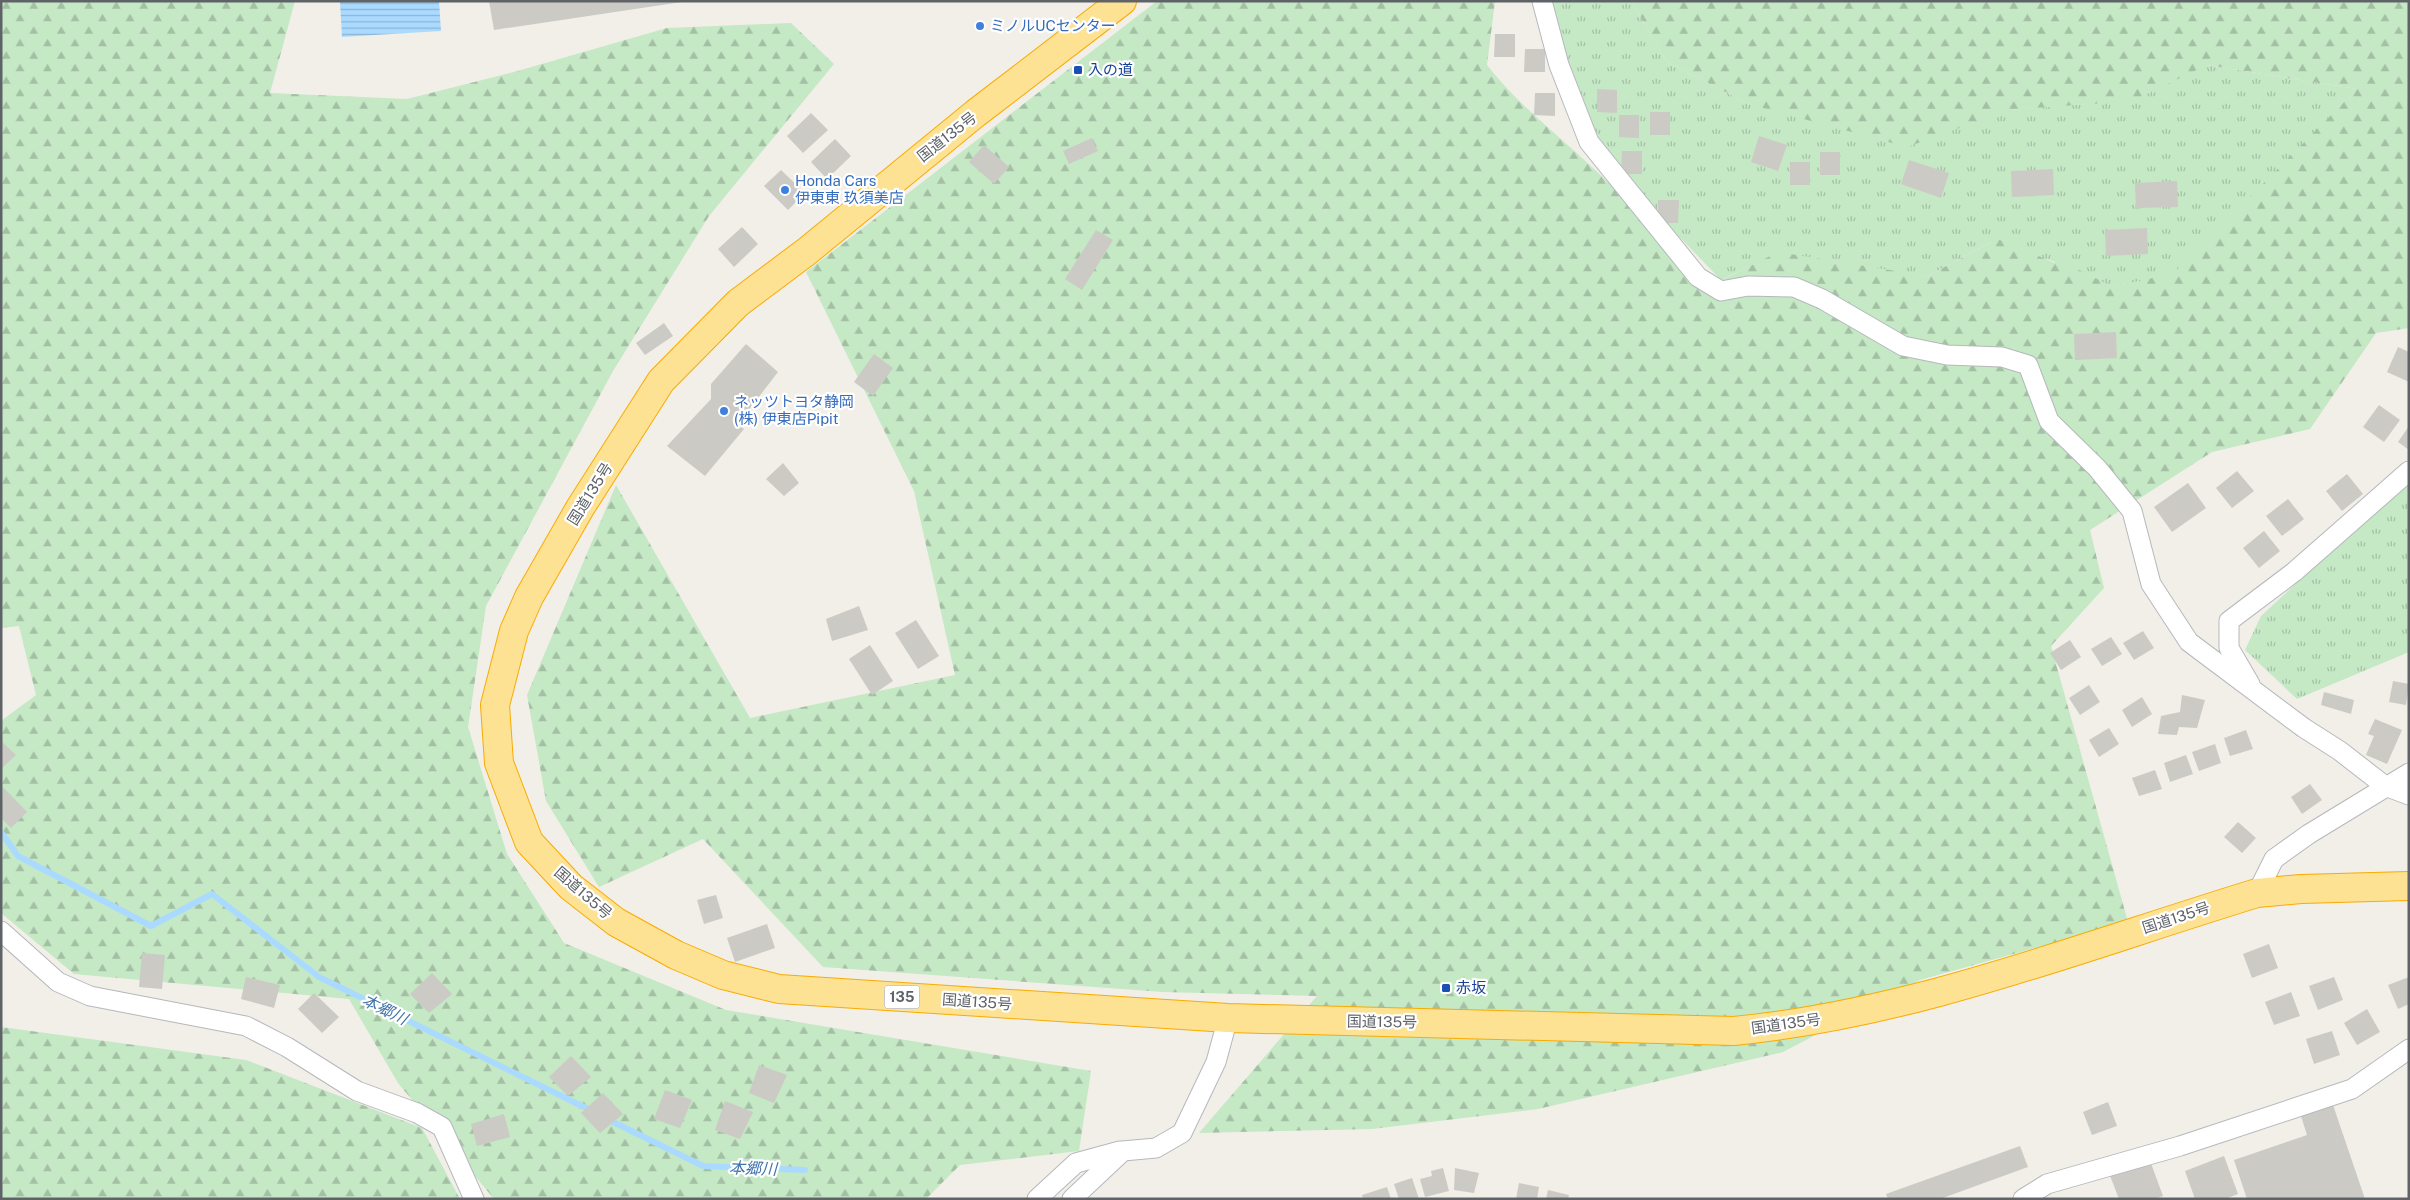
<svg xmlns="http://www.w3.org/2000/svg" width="2410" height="1200" font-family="'Public Sans','Noto Sans JP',sans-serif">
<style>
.grass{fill:url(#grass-tufts)}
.forest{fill:url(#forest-firs)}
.water{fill:url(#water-rules)}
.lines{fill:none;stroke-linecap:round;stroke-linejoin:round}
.stream{stroke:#aadaff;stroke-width:6}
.building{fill:#cccac5}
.street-casing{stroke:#b5b8bc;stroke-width:21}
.highway-casing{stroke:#f9ab00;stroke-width:30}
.street{stroke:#fff;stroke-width:19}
.highway{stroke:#fde293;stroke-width:28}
.shop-dot{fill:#3f7fe0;stroke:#fff;stroke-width:2}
.transit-dot{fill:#1a4fb4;stroke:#fff;stroke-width:2}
.labels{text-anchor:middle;stroke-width:4.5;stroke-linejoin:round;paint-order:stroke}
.shield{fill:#fff;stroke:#8f9295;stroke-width:1}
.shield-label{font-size:14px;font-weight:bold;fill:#5f6368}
.shop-label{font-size:15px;fill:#366cbe;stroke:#fff;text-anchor:start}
.transit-label{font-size:15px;fill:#164399;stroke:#fff;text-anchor:start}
.street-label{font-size:15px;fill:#5f6368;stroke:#fff}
.water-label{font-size:16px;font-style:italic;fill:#4174aa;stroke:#fff}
</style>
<defs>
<pattern id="grass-tufts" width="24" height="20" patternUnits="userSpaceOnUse" patternTransform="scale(1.25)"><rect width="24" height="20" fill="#c5e8c5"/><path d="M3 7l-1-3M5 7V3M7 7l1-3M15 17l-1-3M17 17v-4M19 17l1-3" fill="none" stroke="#a3c0a4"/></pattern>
<pattern id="forest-firs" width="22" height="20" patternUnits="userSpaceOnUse" patternTransform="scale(1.25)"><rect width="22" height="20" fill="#c5e8c5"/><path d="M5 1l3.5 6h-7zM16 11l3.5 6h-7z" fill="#a3c0a4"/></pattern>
<pattern id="water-rules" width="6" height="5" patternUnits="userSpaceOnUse" patternTransform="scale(1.25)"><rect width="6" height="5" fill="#aadaff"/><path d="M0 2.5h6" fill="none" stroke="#8eb4d2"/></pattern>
</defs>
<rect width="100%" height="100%" fill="#f1efe8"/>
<!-- grass -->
<g class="grass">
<polygon points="1542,1 1631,1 1667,62 1749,104 1910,138 2009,110 2123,101 2207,65 2357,89 2182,272 2113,287 2050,260 1990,243 1927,276 1773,255 1721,280 1666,223 1603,147 1551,33"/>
<polygon points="2409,479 2409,652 2297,699 2245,650 2261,616"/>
</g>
<!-- forest -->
<g class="forest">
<polygon points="1,1 295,1 270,93 407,99 514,72 667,28 791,23 834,64 709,216 613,371 486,606 468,727 507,854 564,943 726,1010 1091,1071 1079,1151 960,1165 926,1199 494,1199 398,1083 349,999 74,974 1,913 1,721 36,695 19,626 1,628"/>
<path d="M1157,1H1495L1487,65C1518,105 1558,135 1594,169C1631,203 1666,238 1698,277L1722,280L1778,252L1927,276L1998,239L2055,263L2056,258L2113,287L2174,273L2357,89L2207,65L2132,101L2009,110L1907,147L1749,104L1667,62L1631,1H2409V328L2376,333L2310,429L2212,452L2090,530L2104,588L2051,646L2128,922L1920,980L1783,1052L1538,1109L1372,1129L1199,1133L1317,996L1163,992L823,967L703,839L599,887L546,801L527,695L616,485L750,718L955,675L914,491L806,272Z"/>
<polygon points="1,1027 246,1060 422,1128 460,1199 1,1199"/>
</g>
<!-- water -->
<polygon class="water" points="340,1 439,1 441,31 342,37"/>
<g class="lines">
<!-- stream -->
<g class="stream">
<polyline points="1,832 18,856 151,926 212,894 319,977 594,1112"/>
<polyline points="607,1119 703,1166 805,1170"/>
</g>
</g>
<!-- building -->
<g class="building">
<polygon points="489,1 682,1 682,2 494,30"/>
<polygon points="1495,34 1515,34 1515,57 1494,57"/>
<polygon points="1525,49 1545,49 1545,72 1524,72"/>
<polygon points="1597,89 1617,90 1617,113 1597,112"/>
<polygon points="1535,93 1555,93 1555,116 1534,115"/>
<rect x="1650" y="112" width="20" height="23"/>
<polygon points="811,113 828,130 803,153 787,136"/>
<polygon points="1619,115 1639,115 1639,138 1619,137"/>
<polygon points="1759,136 1787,145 1778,171 1751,162"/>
<polygon points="1092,138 1098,151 1069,164 1063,151"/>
<polygon points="835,139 851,156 827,179 811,162"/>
<polygon points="984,145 1009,167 994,184 969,162"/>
<polygon points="1622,151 1642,151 1642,174 1621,174"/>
<rect x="1820" y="152" width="20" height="23"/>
<polygon points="1909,160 1949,173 1941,198 1901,184"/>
<rect x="1790" y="162" width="20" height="23"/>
<polygon points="2053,169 2054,195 2012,197 2011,171"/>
<polygon points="781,170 805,193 788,210 764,186"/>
<polygon points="2177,181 2178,207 2136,208 2135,183"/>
<polygon points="1658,200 1679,200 1678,223 1658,223"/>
<polygon points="742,227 758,244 734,267 718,249"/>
<polygon points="2147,228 2148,254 2106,256 2105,230"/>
<polygon points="1096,230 1113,240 1082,290 1065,279"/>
<polygon points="664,323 673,336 645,355 636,343"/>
<polygon points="2116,332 2117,358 2075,360 2074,334"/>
<polygon points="746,344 778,372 738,424 744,429 705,476 667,446 711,399 711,384"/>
<polygon points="2398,347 2409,352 2409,382 2387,372"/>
<polygon points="874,354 893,368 873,396 854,382"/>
<polygon points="2379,405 2400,420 2384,442 2363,427"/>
<polygon points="2409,426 2409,450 2398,442"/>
<polygon points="783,463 799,483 784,496 766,479"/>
<polygon points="2237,471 2254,491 2232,508 2216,488"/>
<polygon points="2347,474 2363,494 2342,511 2326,491"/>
<polygon points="2188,483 2206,508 2172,532 2154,507"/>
<polygon points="2288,499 2304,519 2282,536 2266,516"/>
<polygon points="2264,531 2280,551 2259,568 2243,548"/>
<polygon points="859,606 868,630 832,641 826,619"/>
<polygon points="916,620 939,656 918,669 895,633"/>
<polygon points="2143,631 2154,648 2134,660 2123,643"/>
<polygon points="2111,637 2122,654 2102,666 2091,649"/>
<polygon points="2070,640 2081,657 2061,670 2050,653"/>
<polygon points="870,645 893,681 872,695 849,659"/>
<polygon points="2393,681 2409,684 2406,705 2389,702"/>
<polygon points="2089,685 2100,702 2080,715 2069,698"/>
<polygon points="2324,692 2354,700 2351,714 2321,705"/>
<polygon points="2182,695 2205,700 2197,728 2179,727 2177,735 2158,734 2161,716 2180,712"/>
<polygon points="2142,697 2152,714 2132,727 2122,710"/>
<polygon points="2375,719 2402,730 2387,764 2366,755 2374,736 2368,734"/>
<polygon points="2109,728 2119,744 2099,757 2089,740"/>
<polygon points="2246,730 2253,749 2230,756 2224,738"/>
<polygon points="1,741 16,755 1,769"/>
<polygon points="2215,744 2221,763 2199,771 2192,752"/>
<polygon points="2186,755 2193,774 2170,782 2164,763"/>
<polygon points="2155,770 2162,789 2139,796 2132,778"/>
<polygon points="2310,784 2322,800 2302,814 2291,797"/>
<polygon points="3,787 27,812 11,828 1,818"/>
<polygon points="2238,822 2256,838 2242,853 2224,837"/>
<polygon points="716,895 723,918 704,924 697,900"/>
<polygon points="767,924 775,948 735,962 727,938"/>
<polygon points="2269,944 2278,968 2252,978 2243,954"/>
<polygon points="142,953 165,955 162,989 139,987"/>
<polygon points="432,973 452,994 429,1013 410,994"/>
<polygon points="246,977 280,985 274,1008 241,999"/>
<polygon points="2334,977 2343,1000 2318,1010 2309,986"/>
<polygon points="2409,977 2409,1004 2398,1009 2388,985"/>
<polygon points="2291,992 2300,1016 2274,1025 2265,1002"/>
<polygon points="314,993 339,1017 322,1033 298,1009"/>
<polygon points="2367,1009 2380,1032 2357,1045 2344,1023"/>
<polygon points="2332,1031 2340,1055 2314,1064 2306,1039"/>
<polygon points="571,1056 591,1077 568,1096 549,1077"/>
<polygon points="759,1065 787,1075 774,1103 749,1093"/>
<polygon points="665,1090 692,1100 680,1128 654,1119"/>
<polygon points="603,1093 623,1114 600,1133 581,1113"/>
<polygon points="725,1101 753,1112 740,1139 715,1130"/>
<polygon points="2108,1102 2117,1126 2092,1135 2083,1112"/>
<polygon points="2332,1102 2365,1199 2247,1199 2234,1160 2307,1135 2300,1113"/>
<polygon points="504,1114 510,1137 477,1146 471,1124"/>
<polygon points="2020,1146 2028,1167 1940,1199 1888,1199 1886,1194"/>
<polygon points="2224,1156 2238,1194 2225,1199 2195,1199 2185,1171"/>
<polygon points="2149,1158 2163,1196 2154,1199 2119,1199 2109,1173"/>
<polygon points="1443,1168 1449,1191 1425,1197 1420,1179 1432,1176 1431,1171"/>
<polygon points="1455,1168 1479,1173 1474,1193 1454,1190"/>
<polygon points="1412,1178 1419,1199 1399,1199 1394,1184"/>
<polygon points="1519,1183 1539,1187 1537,1199 1516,1199"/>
<polygon points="1387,1187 1391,1199 1363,1199 1362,1195"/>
<polygon points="1548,1190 1569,1195 1568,1199 1546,1199"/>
</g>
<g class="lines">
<!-- street casing -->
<g class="street-casing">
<g id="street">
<polyline points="1542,1 1559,65 1589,142 1698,277 1721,291 1748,286 1794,287 1822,299 1903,346 1947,355 2002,357 2028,365 2049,421 2097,468 2132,511 2151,584 2189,642 2304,728 2340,751 2385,786 2409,795"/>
<polyline points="2250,684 2229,648 2229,621 2294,572 2409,471"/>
<polyline points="2257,893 2274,859 2309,834 2409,773"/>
<polyline points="1,931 58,982 90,996 246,1026 287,1047 357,1091 417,1113 442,1127 474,1199"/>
<polyline points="1037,1199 1076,1163 1120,1151"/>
<polyline points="1072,1199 1123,1151 1156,1148 1182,1133 1216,1062 1228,1018"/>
<polyline points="2023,1199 2047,1184 2180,1146 2352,1089 2409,1049"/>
</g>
</g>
<!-- highway casing -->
<g class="highway-casing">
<path id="highway" d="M1122,1L976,113L806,252L738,303L661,381L580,508L529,597L514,631L495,705L499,763L529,842L571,887L616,922L676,955L723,975L779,989L1228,1018L1734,1031C1916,1013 2083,946 2257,893L2301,889L2409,886"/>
</g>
<!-- street -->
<use href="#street" class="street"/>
<!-- highway -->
<use href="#highway" class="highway"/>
</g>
<!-- markers -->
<g class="shop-dot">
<circle cx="980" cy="26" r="5"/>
<circle cx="785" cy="190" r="5"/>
<circle cx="724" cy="411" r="5"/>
</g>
<g class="transit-dot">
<rect x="1073" y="65" width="10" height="10" rx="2.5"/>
<rect x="1441" y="983" width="10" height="10" rx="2.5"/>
</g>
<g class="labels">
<!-- shield labels -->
<rect class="shield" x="884.5" y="985.5" width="35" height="23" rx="4"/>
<g class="shield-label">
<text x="902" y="1002">135</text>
</g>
<!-- shop labels -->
<g class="shop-label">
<text x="990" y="31">ミノルUCセンター</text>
<text x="795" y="186">Honda Cars<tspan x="795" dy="17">伊東東 玖須美店</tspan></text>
<text x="734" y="407">ネッツトヨタ静岡<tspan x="734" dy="17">(株) 伊東店Pipit</tspan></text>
</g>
<!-- transit labels -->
<g class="transit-label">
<text x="1088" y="75">入の道</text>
<text x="1456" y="993">赤坂</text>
</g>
<!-- street labels -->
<g class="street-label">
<text transform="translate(947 137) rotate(-38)" y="5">国道135号</text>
<text transform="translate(590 494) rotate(-58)" y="5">国道135号</text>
<text transform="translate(583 893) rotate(41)" y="5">国道135号</text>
<text transform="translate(2176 918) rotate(-18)" y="5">国道135号</text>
<text transform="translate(977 1002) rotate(4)" y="5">国道135号</text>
<text transform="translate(1382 1022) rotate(1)" y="5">国道135号</text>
<text transform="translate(1786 1024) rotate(-8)" y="5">国道135号</text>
</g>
<!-- water labels -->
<g class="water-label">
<text transform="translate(385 1009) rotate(26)" y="6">本郷川</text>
<text transform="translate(753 1168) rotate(2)" y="6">本郷川</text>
</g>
</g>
<!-- border -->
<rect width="2410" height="1200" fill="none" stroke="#5f6368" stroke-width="5"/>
</svg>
